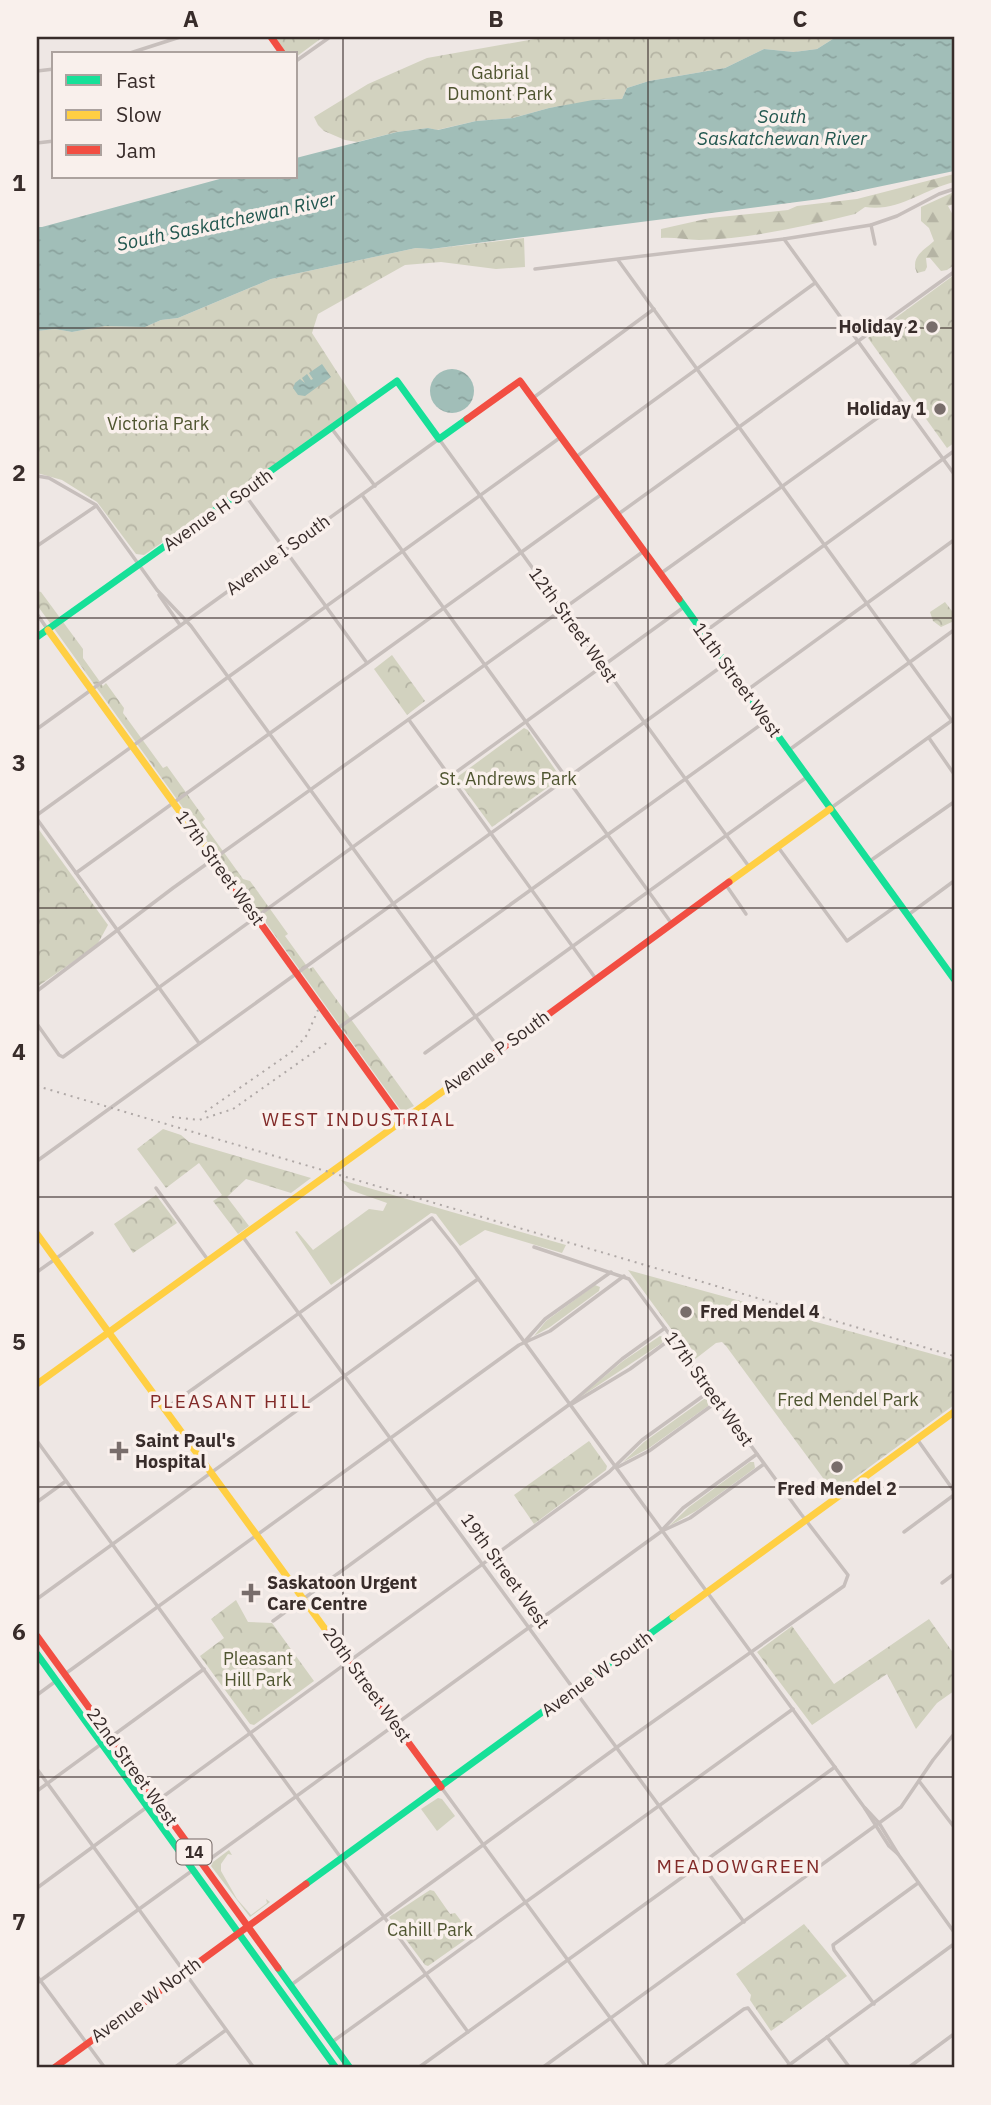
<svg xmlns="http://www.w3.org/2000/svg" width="991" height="2105" font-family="'IBM Plex Sans',sans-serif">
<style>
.green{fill:#d2d2bf}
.forest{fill:url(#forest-firs)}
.park{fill:url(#park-crowns)}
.water{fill:url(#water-ripples)}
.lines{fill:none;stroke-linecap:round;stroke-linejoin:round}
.street{stroke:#c7bfbc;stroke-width:3.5}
.fast{stroke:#16e098;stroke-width:7}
.slow{stroke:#ffcf43;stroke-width:7}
.jam{stroke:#f24e42;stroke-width:7}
.rail{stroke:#afa8a6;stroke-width:2;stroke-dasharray:2 5;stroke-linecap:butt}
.grid{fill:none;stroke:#382c2a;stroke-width:2;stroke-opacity:0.55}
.poi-dot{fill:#786d6b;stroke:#f9f0ec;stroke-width:2.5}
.labels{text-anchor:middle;stroke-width:7;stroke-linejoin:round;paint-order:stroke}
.shield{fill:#f9f0ec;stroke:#726764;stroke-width:2}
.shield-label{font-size:16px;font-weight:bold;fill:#382c2a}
.park-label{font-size:18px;fill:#4f5530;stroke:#f9f0ec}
.poi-label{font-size:18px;font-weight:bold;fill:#382c2a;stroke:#f9f0ec;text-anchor:start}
.street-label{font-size:18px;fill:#382c2a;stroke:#f9f0ec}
.water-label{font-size:19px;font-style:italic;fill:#22574f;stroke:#f9f0ec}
.neighbourhood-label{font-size:19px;letter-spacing:2px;fill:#822a28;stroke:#f9f0ec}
.neatline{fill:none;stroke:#382c2a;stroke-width:2.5}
.grid-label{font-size:23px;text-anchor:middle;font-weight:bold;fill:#382c2a}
</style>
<defs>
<pattern id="forest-firs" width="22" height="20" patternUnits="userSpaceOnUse" patternTransform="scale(1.75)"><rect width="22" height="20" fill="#d2d2bf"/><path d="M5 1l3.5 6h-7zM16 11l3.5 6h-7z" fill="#b5b4a4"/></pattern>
<pattern id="park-crowns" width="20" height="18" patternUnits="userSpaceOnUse" patternTransform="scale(1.75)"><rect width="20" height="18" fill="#d2d2bf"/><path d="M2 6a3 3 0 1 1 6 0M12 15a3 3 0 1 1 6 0" fill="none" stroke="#b5b4a4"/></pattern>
<pattern id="water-ripples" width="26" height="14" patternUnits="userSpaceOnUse" patternTransform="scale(1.75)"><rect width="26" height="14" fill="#a1beb8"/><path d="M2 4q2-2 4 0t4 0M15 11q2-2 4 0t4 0" fill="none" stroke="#8ba39e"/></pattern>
</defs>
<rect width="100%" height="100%" fill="#eee7e4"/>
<!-- green -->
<g class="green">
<polygon points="341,1180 566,1245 562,1253 485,1230 460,1246 436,1214 431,1213 331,1285 295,1232 297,1231 313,1250 369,1209 383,1211 387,1203 350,1190"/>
<polygon points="595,1285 600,1287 599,1291 550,1327 534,1336 546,1321"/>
<polygon points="660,1336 663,1337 662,1343 576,1400 623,1361"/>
<polygon points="704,1399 708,1399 708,1406 649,1448 623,1462 644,1442"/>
<polygon points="750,1462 754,1462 755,1468 696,1511 669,1526 689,1507"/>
<polygon points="438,1798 442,1799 455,1816 437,1831 421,1809"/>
<polygon points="229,1850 232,1855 228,1854 221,1864 221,1871 237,1899 251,1915 267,1903 266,1899 270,1902 250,1917 211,1866 213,1862"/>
</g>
<!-- forest -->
<g class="forest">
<path d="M954,174V182C922,190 899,212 865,207L855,214C805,226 751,239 699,240C686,240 674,237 661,238V229L710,218L788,210L797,206L857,199Z"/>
<path d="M954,192V204L948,206L954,217V265L947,270L941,271L930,258H926L927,267L925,271L917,273C910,257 923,251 934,241L929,228L921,221V207Z"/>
</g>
<!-- park -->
<g class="park">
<polygon points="273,37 323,37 296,57 296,54 286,54"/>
<polygon points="546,37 836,37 817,49 794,52 764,49 725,68 649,81 627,88 622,99 605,99 549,108 513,118 476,121 437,130 428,128 397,132 357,142 345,140 324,131 318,125 314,117 368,84 427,58"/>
<polygon points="524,238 525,267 496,269 441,262 405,265 318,314 312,333 359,406 144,555 136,554 97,502 62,480 37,473 37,331 55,329 72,332 105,326 145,327 161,320 178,318 271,279 416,248 431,249"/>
<polygon points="954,275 954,443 947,448 868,338"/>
<polygon points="37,591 41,592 83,649 83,658 103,686 106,683 124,708 123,713 163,768 167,766 205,819 202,822 243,879 250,881 288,934 285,936 309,969 313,967 414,1106 402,1112 400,1109 37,605"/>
<polygon points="945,602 952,611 954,610 954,621 941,627 933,621 930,612"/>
<polygon points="392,655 425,701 407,715 374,669"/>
<polygon points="524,728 528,730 561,778 492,827 456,778"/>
<polygon points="37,827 108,925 97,945 37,987"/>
<polygon points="163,1129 181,1135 189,1142 311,1178 291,1193 246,1179 227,1197 249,1226 238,1234 213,1201 222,1195 199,1163 166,1188 137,1149"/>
<polygon points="156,1195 177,1223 133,1253 114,1224"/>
<polygon points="628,1270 954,1360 954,1405 834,1493 726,1346 722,1342 716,1343 694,1360"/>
<polygon points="589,1441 607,1466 606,1470 534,1524 514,1495"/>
<polygon points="236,1600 248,1622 272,1623 314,1681 254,1725 250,1724 200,1656 224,1638 211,1619"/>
<polygon points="929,1619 954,1654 954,1691 937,1703 916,1729 887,1674 812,1725 757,1652 792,1626 834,1684"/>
<polygon points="430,1890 434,1891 450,1914 455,1913 472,1935 428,1966 425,1965 389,1917"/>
<polygon points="804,1924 847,1976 771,2031 750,2000 751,1995 736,1974"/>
</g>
<!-- water -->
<g class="water">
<polygon points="836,37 954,37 954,171 820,199 431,249 416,248 271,279 178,318 161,320 145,327 105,326 72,332 55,329 37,331 37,227 42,227 227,177 296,177 296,158 397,132 428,128 438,130 476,121 513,118 549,108 593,100 622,99 627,88 649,81 725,68 764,49 794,52 817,49"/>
<polygon points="322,364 331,377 305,396 298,395 293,388 295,383 300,379 305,383 302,378 307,374 311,380 313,379 309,373"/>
<circle cx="452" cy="391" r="22"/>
</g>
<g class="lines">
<!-- street -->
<g class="street">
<polyline points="127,54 180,37"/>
<polyline points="296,61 330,37"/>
<polyline points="37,71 54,69"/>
<polyline points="37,143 54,141"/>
<polyline points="871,225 875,244"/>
<polyline points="784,239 954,474"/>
<polyline points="618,260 952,721"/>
<polyline points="535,269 784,239 871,225 897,216 939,194 954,189"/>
<polyline points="533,398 654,309"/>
<polyline points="332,429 375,486"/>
<polyline points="576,457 815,283"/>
<polyline points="37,476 49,478 96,505 157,590 191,626 500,1050"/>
<polyline points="243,492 367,663"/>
<polyline points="362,495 672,924"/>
<polyline points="617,515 954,272"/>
<polyline points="37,546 96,506"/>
<polyline points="660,574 901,401"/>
<polyline points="159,595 180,625"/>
<polyline points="37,614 48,630"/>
<polyline points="703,633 954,451"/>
<polyline points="746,691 954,540"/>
<polyline points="409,720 596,979"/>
<polyline points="37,729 439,439 750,868"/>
<polyline points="929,738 954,774"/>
<polyline points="789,750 954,630"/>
<polyline points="831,808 954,719"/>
<polyline points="37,815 561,437"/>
<polyline points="37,819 199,1043"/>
<polyline points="778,847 847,941 899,904"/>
<polyline points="870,861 954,802"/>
<polyline points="76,873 602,494"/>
<polyline points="726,885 746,914"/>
<polyline points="908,915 954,881"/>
<polyline points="37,991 173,888 644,551"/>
<polyline points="37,1024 59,1055 63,1057 684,607"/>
<polyline points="337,1029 766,721"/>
<polyline points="425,1053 807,777"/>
<polyline points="37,1161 725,664"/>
<polyline points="156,1188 208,1260"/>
<polyline points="243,1237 744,1922"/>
<polyline points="37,1272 92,1233"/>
<polyline points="526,1340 545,1319 611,1272"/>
<polyline points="572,1404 630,1369 672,1338"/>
<polyline points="165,1409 432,1218 455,1247 864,1807 889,1846 898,1854"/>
<polyline points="917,1439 954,1491"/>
<polyline points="37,1441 468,2032"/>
<polyline points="618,1467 649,1451 718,1401"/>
<polyline points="37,1502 66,1481"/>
<polyline points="663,1529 683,1508 757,1454"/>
<polyline points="904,1532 954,1495"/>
<polyline points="942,1583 954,1574"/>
<polyline points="37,1599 478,1279"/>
<polyline points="273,1621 570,1404 622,1359 665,1328"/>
<polyline points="65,1674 519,1345 550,1331 624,1276"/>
<polyline points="37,1695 56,1681"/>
<polyline points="37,1769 254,2068"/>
<polyline points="919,1781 954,1827"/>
<polyline points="441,1787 647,2068"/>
<polyline points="37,1791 204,1669"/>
<polyline points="157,1801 609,1472 642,1440 710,1391"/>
<polyline points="865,1808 879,1823 898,1854 954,1932"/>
<polyline points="203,1864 662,1531 690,1518 764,1464"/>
<polyline points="37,1888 147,1807"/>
<polyline points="37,1976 105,2068"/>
<polyline points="37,1983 193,1870"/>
<polyline points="291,1985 620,1745 844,1586 848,1575 801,1514 629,1279 534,1247"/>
<polyline points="874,2004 834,1950 833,1945 918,1883"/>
<polyline points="827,2037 850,2068"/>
<polyline points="332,2042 793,1709"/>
<polyline points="174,2068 226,2030"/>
<polyline points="418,2068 835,1767"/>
<polyline points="542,2068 901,1807 933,1760 954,1734"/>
<polyline points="663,2068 744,2009 748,2008 790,2065"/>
<polyline points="785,2068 954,1944"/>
<polyline points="908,2068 954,2034"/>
</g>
<!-- fast -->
<g class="fast">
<polyline points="679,599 954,979"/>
<polyline points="37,637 397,381 439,439 467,419"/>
<polyline points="37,1654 336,2068"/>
<polyline points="306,1884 673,1617"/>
<polyline points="278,1968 350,2068"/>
</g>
<!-- slow -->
<g class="slow">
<polyline points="48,630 212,856"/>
<polyline points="729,882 830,809"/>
<polyline points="37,1234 328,1633"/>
<polyline points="37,1384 456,1082"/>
<polyline points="673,1617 954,1412"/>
</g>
<!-- jam -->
<g class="jam">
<polyline points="271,37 283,54"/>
<polyline points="467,419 520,381 679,599"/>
<polyline points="212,856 403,1121"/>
<polyline points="456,1082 729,882"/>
<polyline points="328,1633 441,1787"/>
<polyline points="37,1636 278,1968"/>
<polyline points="54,2068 306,1884"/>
</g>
<!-- rail -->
<g class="rail">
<polyline points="37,1086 954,1356"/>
<polyline points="205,1112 293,1051 307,1035 318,1010"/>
<polyline points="172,1117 199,1120 233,1109 328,1042"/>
</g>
</g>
<!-- grid -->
<path class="grid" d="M343,37V2068M648,37V2068M37,328H954M37,618H954M37,908H954M37,1197H954M37,1487H954M37,1777H954"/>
<!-- markers -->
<g class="poi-dot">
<circle cx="932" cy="327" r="7"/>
<circle cx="940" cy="409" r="7"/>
<circle cx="686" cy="1312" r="7"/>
<path d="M115.5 1440.5h7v7h7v7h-7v7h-7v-7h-7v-7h7z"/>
<circle cx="837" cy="1467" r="7"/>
<path d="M247.5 1582.5h7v7h7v7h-7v7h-7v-7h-7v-7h7z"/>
</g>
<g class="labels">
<!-- shield labels -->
<rect class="shield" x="176.5" y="1839.5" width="35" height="25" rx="5"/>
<g class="shield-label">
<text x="194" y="1858">14</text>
</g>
<!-- park labels -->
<g class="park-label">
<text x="500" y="79">Gabrial<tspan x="500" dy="21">Dumont Park</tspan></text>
<text x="158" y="430">Victoria Park</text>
<text x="508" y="785">St. Andrews Park</text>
<text x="848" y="1406">Fred Mendel Park</text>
<text x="258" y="1665">Pleasant<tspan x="258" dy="21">Hill Park</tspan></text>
<text x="430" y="1936">Cahill Park</text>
</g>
<!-- poi labels -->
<g class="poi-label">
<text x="918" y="333" text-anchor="end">Holiday 2</text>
<text x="926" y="415" text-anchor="end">Holiday 1</text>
<text x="700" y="1318">Fred Mendel 4</text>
<text x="135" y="1447">Saint Paul's<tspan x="135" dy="21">Hospital</tspan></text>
<text x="837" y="1495" text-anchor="middle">Fred Mendel 2</text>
<text x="267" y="1589">Saskatoon Urgent<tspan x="267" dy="21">Care Centre</tspan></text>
</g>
<!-- street labels -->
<g class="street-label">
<text transform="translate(218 510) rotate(-35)" y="6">Avenue H South</text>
<text transform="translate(278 555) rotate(-36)" y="6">Avenue I South</text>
<text transform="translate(573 625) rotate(54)" y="6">12th Street West</text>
<text transform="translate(737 680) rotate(54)" y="6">11th Street West</text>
<text transform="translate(220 868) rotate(54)" y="6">17th Street West</text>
<text transform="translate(496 1052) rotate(-36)" y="6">Avenue P South</text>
<text transform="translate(709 1389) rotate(54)" y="6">17th Street West</text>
<text transform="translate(505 1571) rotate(54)" y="6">19th Street West</text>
<text transform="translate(597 1674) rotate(-36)" y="6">Avenue W South</text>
<text transform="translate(367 1685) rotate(54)" y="6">20th Street West</text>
<text transform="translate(132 1767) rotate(54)" y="6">22nd Street West</text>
<text transform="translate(146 2000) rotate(-36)" y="6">Avenue W North</text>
</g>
<!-- water labels -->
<g class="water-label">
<text x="782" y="123">South<tspan x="782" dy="22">Saskatchewan River</tspan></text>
<text transform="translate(226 221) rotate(-12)" y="7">South Saskatchewan River</text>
</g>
<!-- neighbourhood labels -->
<g class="neighbourhood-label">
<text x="359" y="1126">WEST INDUSTRIAL</text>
<text x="231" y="1408">PLEASANT HILL</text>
<text x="739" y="1873">MEADOWGREEN</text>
</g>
</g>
<!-- border -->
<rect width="991" height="2105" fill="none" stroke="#f9f0ec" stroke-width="77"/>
<!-- legend -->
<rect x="52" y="52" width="245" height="126" fill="#f9f0ec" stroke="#aca29e" stroke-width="2"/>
<rect x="66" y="75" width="35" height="10" fill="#16e098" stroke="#aca29e" stroke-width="2"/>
<text x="116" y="88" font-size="21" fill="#382c2a">Fast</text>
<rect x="66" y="110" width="35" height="10" fill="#ffcf43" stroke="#aca29e" stroke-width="2"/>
<text x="116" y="122" font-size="21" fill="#382c2a">Slow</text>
<rect x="66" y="145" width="35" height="10" fill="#f24e42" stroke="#aca29e" stroke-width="2"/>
<text x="116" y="158" font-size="21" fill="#382c2a">Jam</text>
<rect x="38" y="38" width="915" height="2028" class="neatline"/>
<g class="grid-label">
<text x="191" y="27">A</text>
<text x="496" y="27">B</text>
<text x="800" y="27">C</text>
<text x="19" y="191">1</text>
<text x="19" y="481">2</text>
<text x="19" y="771">3</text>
<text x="19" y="1060">4</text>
<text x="19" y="1350">5</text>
<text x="19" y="1640">6</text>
<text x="19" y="1930">7</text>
</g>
</svg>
